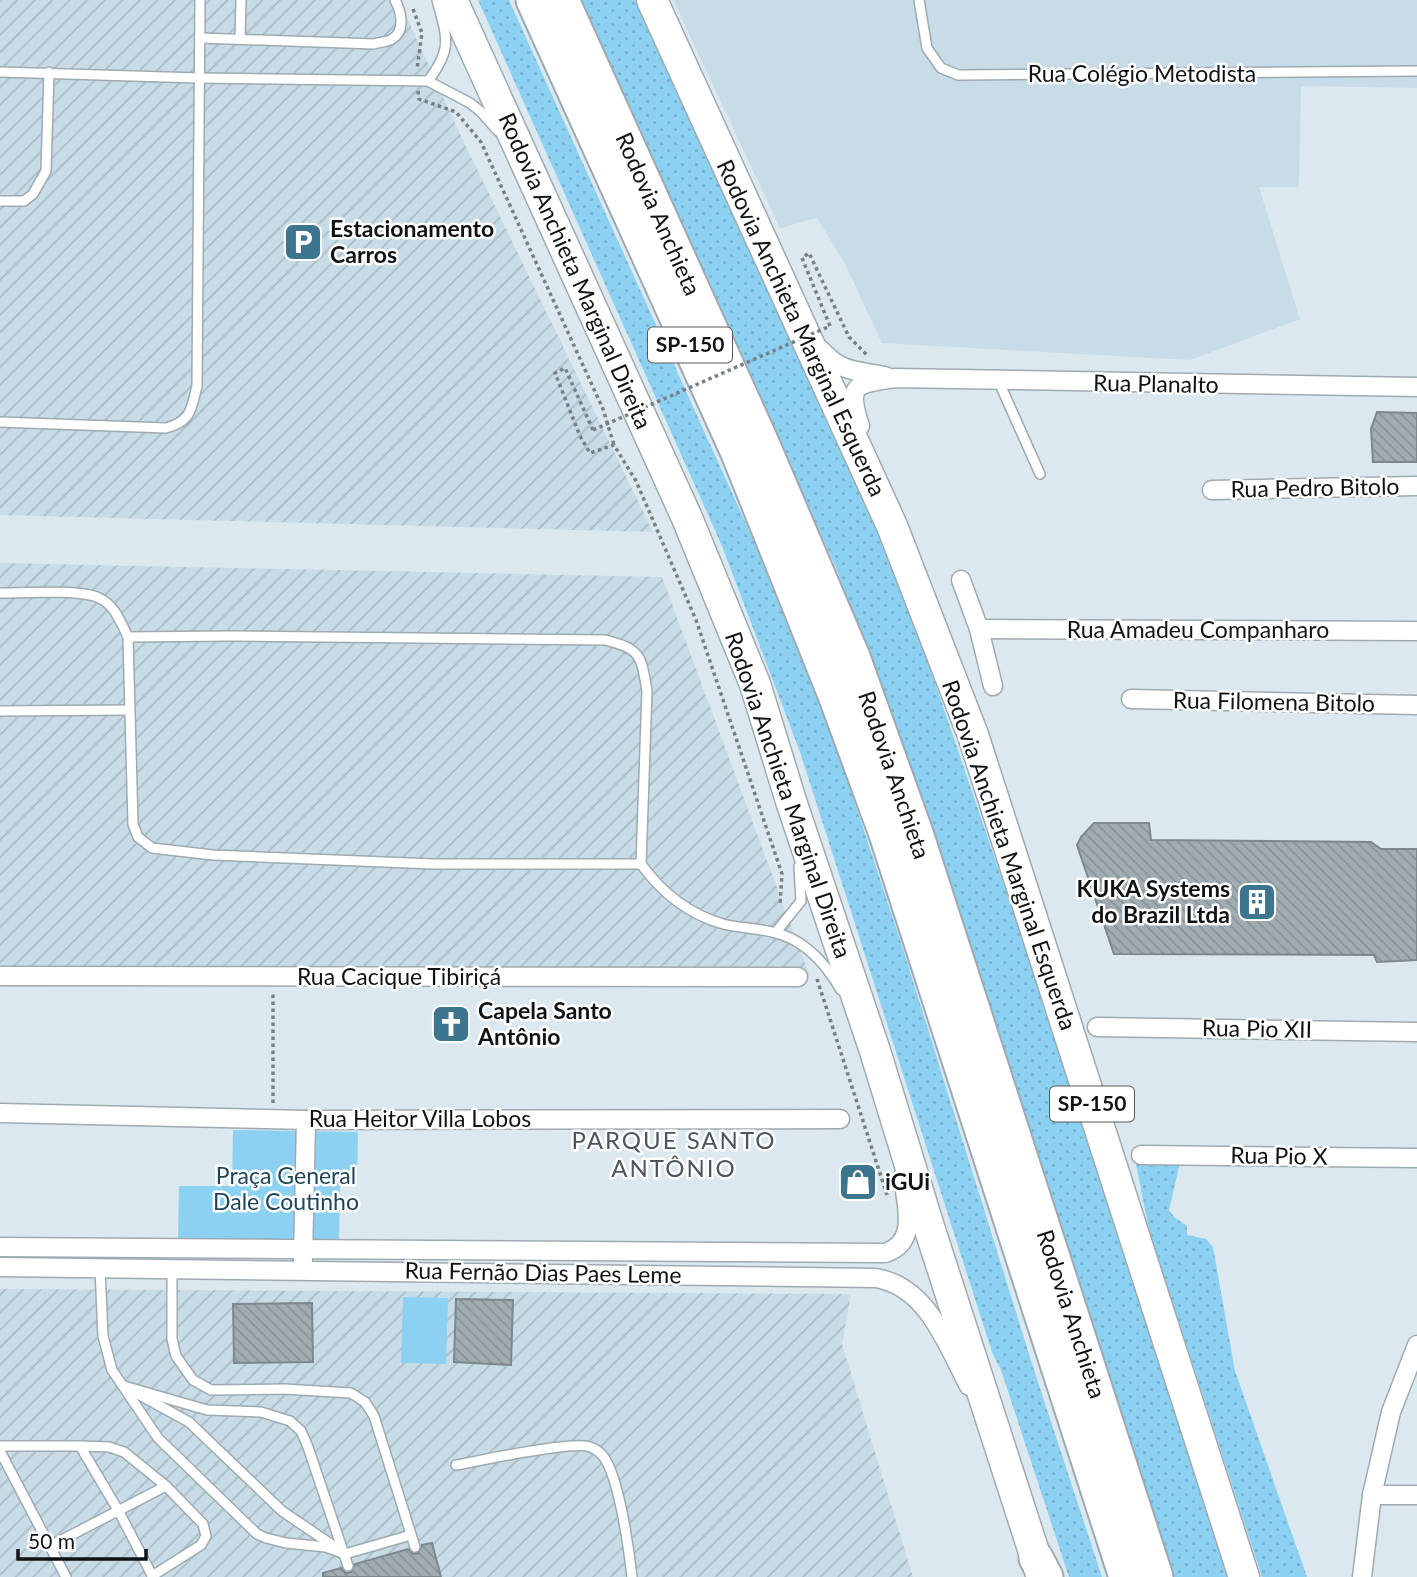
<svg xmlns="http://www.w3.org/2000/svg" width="1417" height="1577" font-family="Lato,sans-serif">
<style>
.built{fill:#c8dce7}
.industrial{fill:url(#industrial-furrows)}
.grass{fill:url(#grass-dots)}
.park{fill:#8cd1f2}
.building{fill:url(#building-back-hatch);stroke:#7c888d;stroke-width:2}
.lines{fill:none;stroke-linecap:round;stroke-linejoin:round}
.service-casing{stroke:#9eaab0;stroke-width:12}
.minor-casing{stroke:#9eaab0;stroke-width:21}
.trunk-casing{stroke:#9eaab0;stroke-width:33}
.motorway-casing{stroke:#9eaab0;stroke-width:37}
.path{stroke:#788085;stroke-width:3.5;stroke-dasharray:3.5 3.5;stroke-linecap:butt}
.service{stroke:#fff;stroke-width:9}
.minor{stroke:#fff;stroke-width:18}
.trunk{stroke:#fff;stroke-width:30}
.motorway{stroke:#fff;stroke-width:33}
.path-bridge{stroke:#788085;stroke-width:3.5;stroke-dasharray:3.5 3.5;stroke-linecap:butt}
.labels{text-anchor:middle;stroke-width:5;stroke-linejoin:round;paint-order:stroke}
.shield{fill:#fff;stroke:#575a5b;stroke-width:2}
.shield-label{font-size:21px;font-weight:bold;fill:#0f1315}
.street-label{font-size:23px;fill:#0f1315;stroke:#fff}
.poi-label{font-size:23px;font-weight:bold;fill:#0f1315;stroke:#fff;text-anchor:start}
.park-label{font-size:23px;fill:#1e4658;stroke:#fff}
.neighbourhood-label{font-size:24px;letter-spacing:2px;fill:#4c575c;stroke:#fff}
</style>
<defs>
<pattern id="industrial-furrows" width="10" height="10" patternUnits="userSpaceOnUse" patternTransform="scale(1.75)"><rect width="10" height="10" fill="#c8dce7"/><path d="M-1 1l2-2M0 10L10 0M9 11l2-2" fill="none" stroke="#abbcc5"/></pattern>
<pattern id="grass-dots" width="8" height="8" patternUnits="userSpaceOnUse" patternTransform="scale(1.75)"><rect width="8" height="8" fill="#8cd1f2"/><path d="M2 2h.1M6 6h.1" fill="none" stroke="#78b3cf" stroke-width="1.8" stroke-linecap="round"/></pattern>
<pattern id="building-back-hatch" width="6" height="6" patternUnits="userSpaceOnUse" patternTransform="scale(1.75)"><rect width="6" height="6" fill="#a1acb2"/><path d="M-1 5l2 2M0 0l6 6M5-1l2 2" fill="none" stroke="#899398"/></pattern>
</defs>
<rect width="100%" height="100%" fill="#dce8ef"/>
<!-- built -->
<polygon class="built" points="673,0 1417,0 1417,88 1301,86 1299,187 1259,187 1300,319 1190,360 882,343 844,262 817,218 780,228"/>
<!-- industrial -->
<g class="industrial">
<polygon points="0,0 399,0 460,134 653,532 0,515"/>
<polygon points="0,563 662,577 809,974 0,966"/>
<polygon points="0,1289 851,1294 842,1344 913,1577 0,1577"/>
</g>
<!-- grass -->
<g class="grass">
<polygon points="478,0 509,0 776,590 833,736 903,949 1034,1370 1102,1577 1069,1577 1001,1370 992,1352 800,752 722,546"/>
<polygon points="580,0 639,0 776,309 784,320 857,477 902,586 1040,991 1227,1577 1172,1577 1051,1194 947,879 837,570"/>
<polygon points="1180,1163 1169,1210 1174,1217 1187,1226 1187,1235 1206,1239 1213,1247 1235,1371 1307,1577 1262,1577 1149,1230 1136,1164"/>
</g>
<!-- park -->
<g class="park">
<polygon points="233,1130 358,1132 357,1176 340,1176 339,1245 178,1242 179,1186 232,1186"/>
<polygon points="403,1297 448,1298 446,1364 401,1363"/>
</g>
<!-- building -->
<g class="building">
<polygon points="1377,412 1417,413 1417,462 1373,462 1371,429"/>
<polygon points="1094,823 1149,823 1151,840 1371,842 1381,849 1417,849 1417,960 1377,962 1374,955 1114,954 1077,845 1081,837"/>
<polygon points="447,1007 462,1008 462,1040 440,1040 440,1008"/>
<polygon points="456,1299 513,1300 511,1365 454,1362"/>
<polygon points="312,1303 313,1362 234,1363 233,1304"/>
<polygon points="432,1543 441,1577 323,1577 323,1573 341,1568 346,1573 351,1572 355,1564 408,1549 413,1554 418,1553 422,1545"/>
</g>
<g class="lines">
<!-- service casing -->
<g class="service-casing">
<g id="service">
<polyline points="919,0 927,48 941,68 958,75 1417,71"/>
<path d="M200,38L374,44C379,42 388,42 392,39C406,31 401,11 395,0"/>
<polyline points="240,39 241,0"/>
<polyline points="0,72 199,78 428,81 470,103 480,111 498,131"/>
<path d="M428,81C453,48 447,38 437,0"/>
<polyline points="0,201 24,201 33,194 46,171 49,72"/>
<polyline points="998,380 1040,474"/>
<path d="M0,422L166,428C192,421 191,409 197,386L200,0"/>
<path d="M0,593C23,593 80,589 99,598C115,605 121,623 128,637L133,824L138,837L152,848L213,855L434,864H641"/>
<path d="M128,637L231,636L605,640C641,649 641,655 647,691L641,864C662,893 688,914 723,924C739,928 756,928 772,932C803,938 826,964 841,990"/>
<polyline points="0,711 129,710"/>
<polyline points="776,932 801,901 799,866"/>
<polyline points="100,1269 103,1336 112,1370 158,1438 257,1534 266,1538 286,1543 326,1547 345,1554 411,1535"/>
<polyline points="172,1269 172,1339 176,1356 193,1380 211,1390 284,1389 351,1393 365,1402 374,1416 415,1547"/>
<polyline points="124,1386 207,1410 261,1412 290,1421 301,1431 308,1447 348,1566"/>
<polyline points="138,1394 189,1422 282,1511 338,1549"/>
<polyline points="0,1446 80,1446 118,1510 153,1577"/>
<polyline points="0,1451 66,1577"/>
<path d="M456,1465C479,1461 574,1440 590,1447C594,1448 601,1453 603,1456C619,1476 629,1550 632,1577"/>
<polyline points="50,1546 166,1486 124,1452 109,1447 80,1446"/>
<polyline points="152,1576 201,1545 206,1536 203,1524 166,1486"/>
</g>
</g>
<!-- minor casing -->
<g class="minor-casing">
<g id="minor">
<path d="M820,349C842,373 854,370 885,376"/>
<path d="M860,426C846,383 856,384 895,378L1417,387"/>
<polyline points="1212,490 1417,486"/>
<polyline points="961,580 979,629 993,686"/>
<polyline points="979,629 1417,631"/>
<polyline points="1131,699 1417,705"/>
<polyline points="0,976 798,977"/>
<polyline points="1097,1027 1417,1032"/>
<polyline points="0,1113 306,1120 840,1119"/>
<polyline points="1141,1155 1417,1158"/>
<path d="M0,1247L885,1253C919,1243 906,1204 903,1177"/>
<polyline points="303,1260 306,1120"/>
<path d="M0,1267L876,1278C928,1287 947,1345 969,1386"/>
<polyline points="1372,1495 1417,1495"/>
<polyline points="1362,1577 1372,1495 1391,1412 1417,1345"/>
</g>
</g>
<!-- trunk casing -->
<g class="trunk-casing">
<g id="trunk">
<polyline points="452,0 687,518 755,684 791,801 875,1051 929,1227 1042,1577"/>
<polyline points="652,0 892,526 973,735 1244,1577"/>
</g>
</g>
<!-- motorway casing -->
<g class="motorway-casing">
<g id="motorway">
<polyline points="533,0 738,453 835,695 886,834 1126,1577"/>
<polyline points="562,0 762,443 853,657 916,833 1156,1577"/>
<polyline points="1036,1558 1046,1577"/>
</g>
</g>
<!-- path -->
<g class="path">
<polyline points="413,9 422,33 417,69"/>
<polyline points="418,91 419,99 456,112 481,142 603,409 614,445"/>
<polyline points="830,326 802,258 809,253 849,337 867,355"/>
<polyline points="593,430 565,368 555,373 580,436 590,453 614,445 636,481 696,620 782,874 780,905"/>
<polyline points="817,979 887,1195"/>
<polyline points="273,1103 273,992"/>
</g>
<!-- service -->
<use href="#service" class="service"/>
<!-- minor -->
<use href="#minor" class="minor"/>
<!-- trunk -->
<use href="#trunk" class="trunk"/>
<!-- motorway -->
<use href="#motorway" class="motorway"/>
<!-- path-bridge -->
<polyline class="path-bridge" points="593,430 830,326"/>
</g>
<!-- icons -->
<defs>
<g id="parking-square" transform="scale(2.0125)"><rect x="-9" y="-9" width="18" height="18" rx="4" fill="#3d758f" stroke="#fff"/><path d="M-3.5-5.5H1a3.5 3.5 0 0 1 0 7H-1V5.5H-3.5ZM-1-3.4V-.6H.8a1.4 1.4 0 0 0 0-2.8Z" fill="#fff"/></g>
<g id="building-square" transform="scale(2.0125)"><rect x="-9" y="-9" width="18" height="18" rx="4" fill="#3d758f" stroke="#fff"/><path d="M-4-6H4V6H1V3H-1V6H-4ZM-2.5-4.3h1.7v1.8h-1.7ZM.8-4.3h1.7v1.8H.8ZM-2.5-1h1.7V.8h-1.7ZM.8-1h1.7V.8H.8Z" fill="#fff"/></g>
<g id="church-square" transform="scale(2.0125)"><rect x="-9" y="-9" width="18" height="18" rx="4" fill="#3d758f" stroke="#fff"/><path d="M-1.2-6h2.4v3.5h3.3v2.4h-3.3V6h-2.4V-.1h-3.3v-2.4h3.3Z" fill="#fff"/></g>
<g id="shop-square" transform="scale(2.0125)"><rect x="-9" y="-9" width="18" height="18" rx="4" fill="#3d758f" stroke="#fff"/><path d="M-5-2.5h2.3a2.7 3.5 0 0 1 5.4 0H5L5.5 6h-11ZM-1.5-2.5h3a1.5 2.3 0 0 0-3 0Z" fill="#fff"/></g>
</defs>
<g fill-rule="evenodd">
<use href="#parking-square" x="303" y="242"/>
<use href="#building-square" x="1257" y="902"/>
<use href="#church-square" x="451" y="1024"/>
<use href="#shop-square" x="858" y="1182"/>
</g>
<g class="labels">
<!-- shield labels -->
<g class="shield">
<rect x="648" y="327.5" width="84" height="35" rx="5"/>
<rect x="1050" y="1086.5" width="84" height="35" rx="5"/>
</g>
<g class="shield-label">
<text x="690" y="352">SP-150</text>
<text x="1092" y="1111">SP-150</text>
</g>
<!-- street labels -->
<g class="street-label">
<text x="1142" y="82">Rua Colégio Metodista</text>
<text transform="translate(658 214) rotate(66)" y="8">Rodovia Anchieta</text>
<text transform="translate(575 271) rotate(66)" y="8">Rodovia Anchieta Marginal Direita</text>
<text transform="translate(801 328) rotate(65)" y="8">Rodovia Anchieta Marginal Esquerda</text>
<text transform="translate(1156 384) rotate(1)" y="8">Rua Planalto</text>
<text transform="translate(1315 488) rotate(-1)" y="8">Rua Pedro Bitolo</text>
<text x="1198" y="638">Rua Amadeu Companharo</text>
<text transform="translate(1274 702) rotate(1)" y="8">Rua Filomena Bitolo</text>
<text transform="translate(894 775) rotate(71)" y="8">Rodovia Anchieta</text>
<text transform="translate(788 795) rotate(71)" y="8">Rodovia Anchieta Marginal Direita</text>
<text transform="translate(1009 855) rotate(71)" y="8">Rodovia Anchieta Marginal Esquerda</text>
<text x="399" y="985">Rua Cacique Tibiriçá</text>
<text transform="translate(1257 1029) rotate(1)" y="8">Rua Pio XII</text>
<text x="420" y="1127">Rua Heitor Villa Lobos</text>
<text transform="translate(1279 1156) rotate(1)" y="8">Rua Pio X</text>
<text transform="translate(543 1273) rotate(1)" y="8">Rua Fernão Dias Paes Leme</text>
<text transform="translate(1071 1314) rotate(72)" y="8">Rodovia Anchieta</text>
</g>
<!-- poi labels -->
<g class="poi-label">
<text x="330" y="237">Estacionamento<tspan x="330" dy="26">Carros</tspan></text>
<text x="1230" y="897" text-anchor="end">KUKA Systems<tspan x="1230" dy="26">do Brazil Ltda</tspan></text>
<text x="478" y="1019">Capela Santo<tspan x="478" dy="26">Antônio</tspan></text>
<text x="885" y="1190">iGUi</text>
</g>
<!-- park labels -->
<g class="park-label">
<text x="286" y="1184">Praça General<tspan x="286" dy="26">Dale Coutinho</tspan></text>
</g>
<!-- neighbourhood labels -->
<g class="neighbourhood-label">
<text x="674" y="1149">PARQUE SANTO<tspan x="674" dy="28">ANTÔNIO</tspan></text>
</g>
</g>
<!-- scale -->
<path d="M18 1549v10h128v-10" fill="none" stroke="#0f1315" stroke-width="3.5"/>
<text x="28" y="1549" font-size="21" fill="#0f1315" stroke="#ffffff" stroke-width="5" paint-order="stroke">50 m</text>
</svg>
